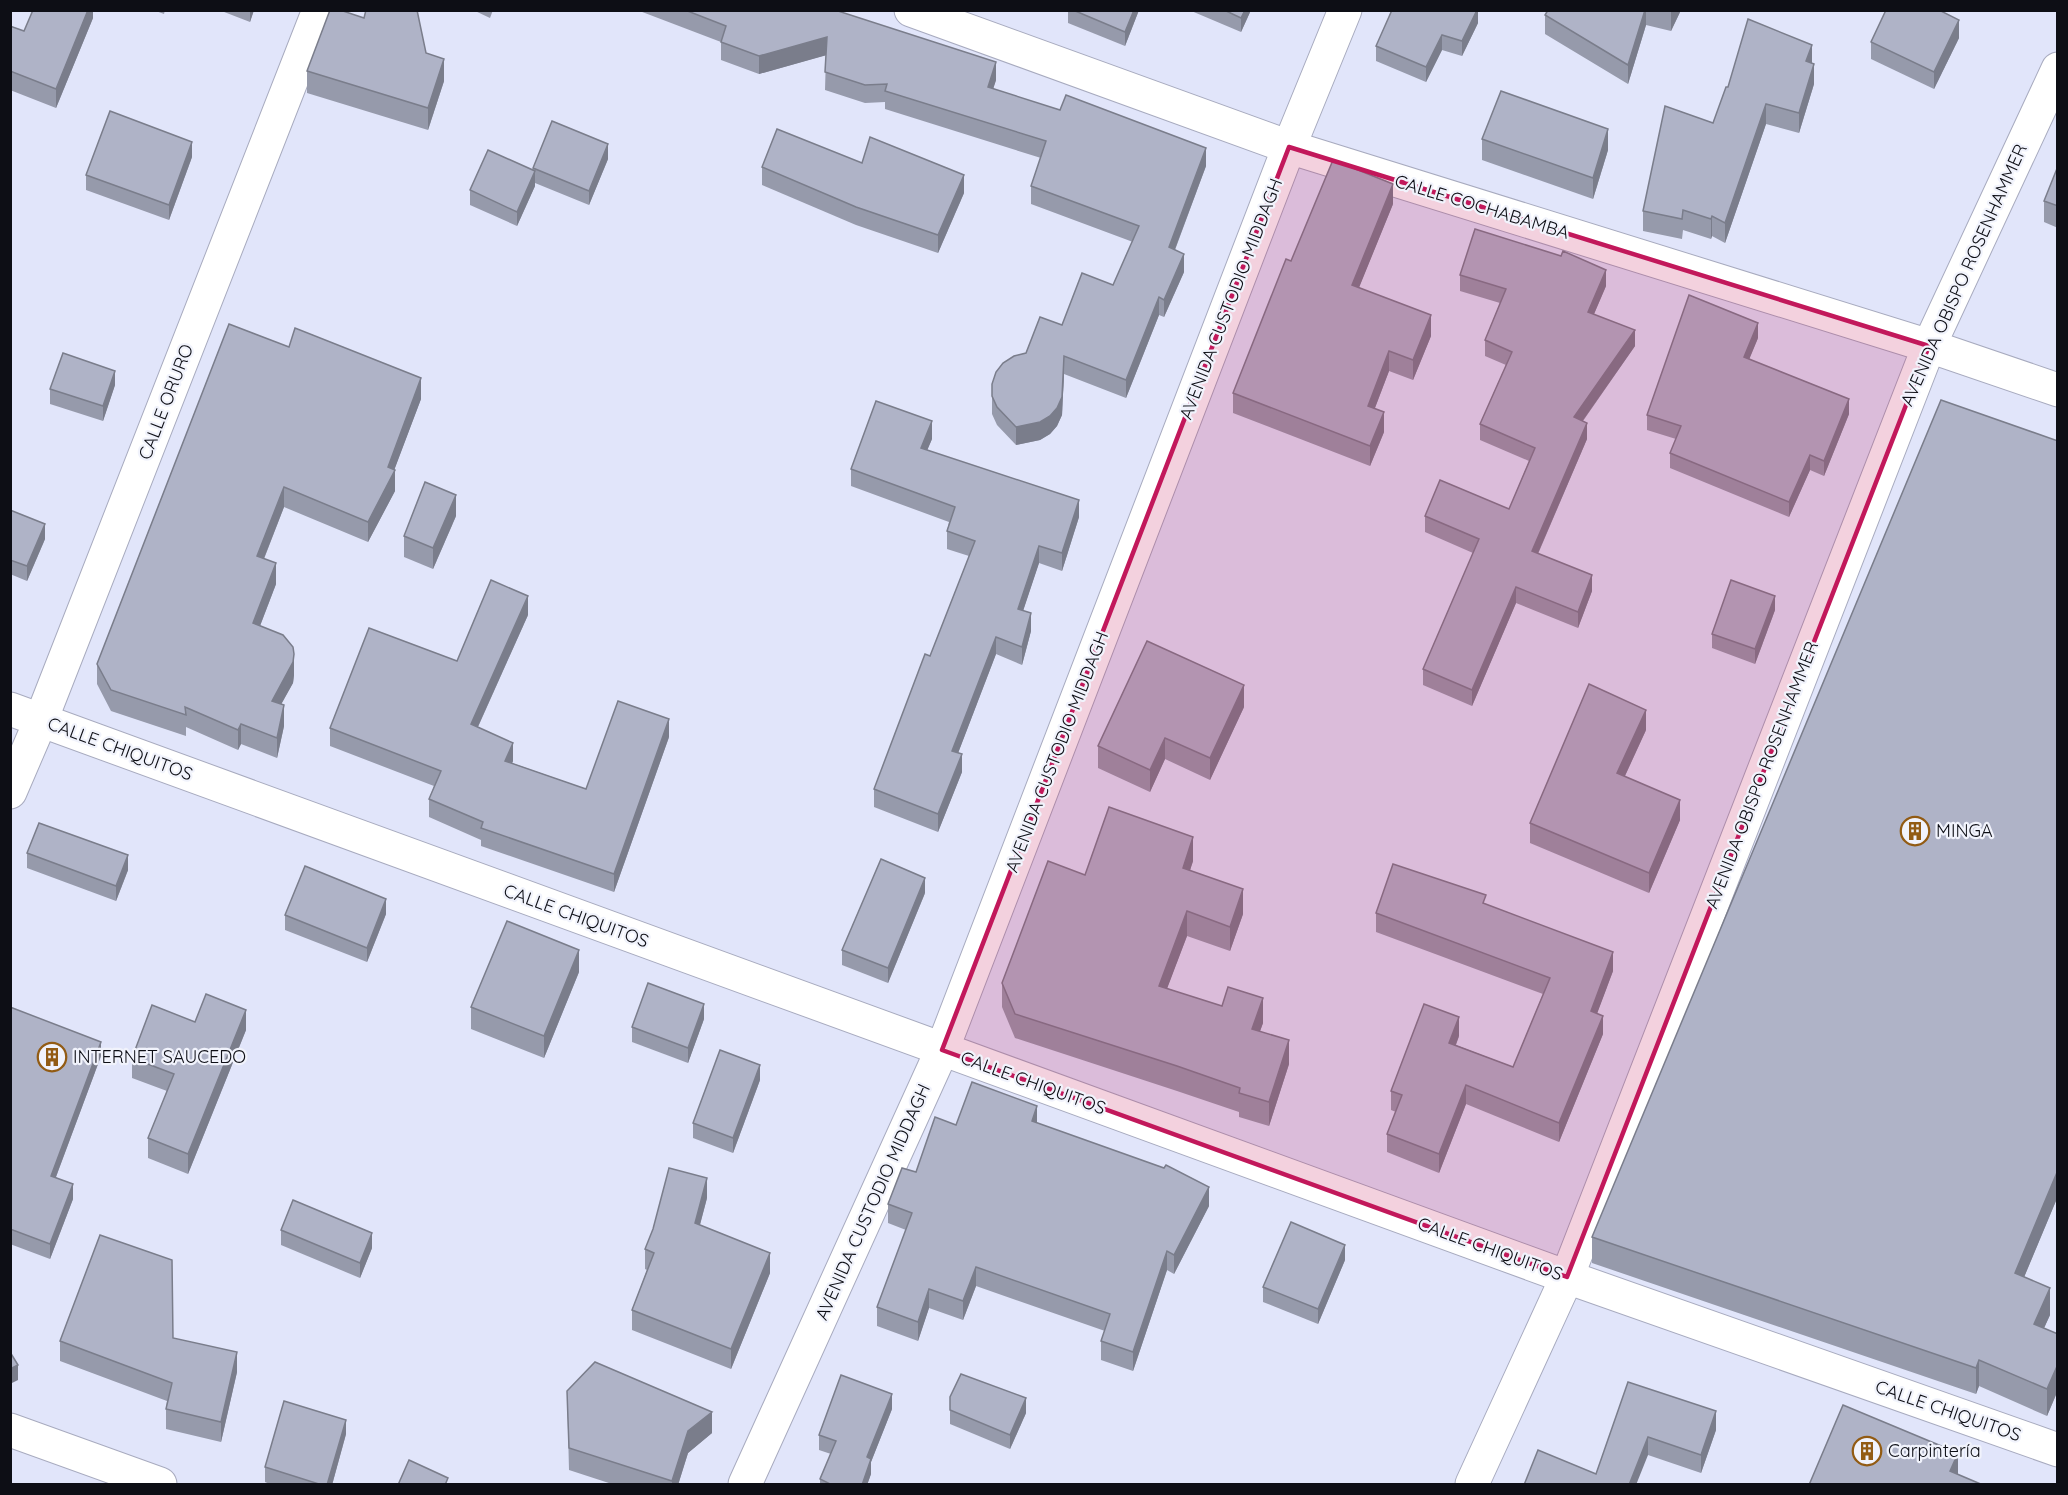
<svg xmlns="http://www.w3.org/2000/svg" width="2068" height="1495" font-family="Quicksand,sans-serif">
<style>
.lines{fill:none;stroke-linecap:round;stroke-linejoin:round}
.minor-casing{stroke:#a8abbf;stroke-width:35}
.minor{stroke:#fff;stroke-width:33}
.wall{fill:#969aab}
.shaded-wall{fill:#7a7d8b}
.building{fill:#afb3c7;stroke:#7a7d8b;stroke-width:1.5}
.marked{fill:#c2185b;fill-opacity:0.2;stroke:#c2185b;stroke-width:4.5;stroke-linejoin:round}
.labels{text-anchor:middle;stroke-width:4.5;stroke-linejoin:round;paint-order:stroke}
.street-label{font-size:18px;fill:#0d0e15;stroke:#f1f3fc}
.poi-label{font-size:18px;fill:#0d0e15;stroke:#f1f3fc;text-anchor:start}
</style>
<rect width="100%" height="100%" fill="#e1e5fa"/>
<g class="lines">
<!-- minor casing -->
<g class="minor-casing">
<g id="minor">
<polyline points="911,10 1289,147 1929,346 2058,390"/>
<polyline points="10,709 1567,1277 2058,1450"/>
<polyline points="10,792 41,720 319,10"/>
<polyline points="10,1430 160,1484"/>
<polyline points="745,1484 942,1050 1289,147 1345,10"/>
<polyline points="1472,1484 1567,1277 1929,346 2058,69"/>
</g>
</g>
<!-- minor -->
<use href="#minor" class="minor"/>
</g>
<!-- wall -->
<g class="wall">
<polygon points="93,10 93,18 56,108 10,90 10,26 24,31"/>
<polygon points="153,10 165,10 164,14"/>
<polygon points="219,10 254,10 250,22"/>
<polygon points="473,10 493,10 490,18"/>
<polygon points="637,10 835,10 996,80 993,89 1206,166 1175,250 1184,272 1164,317 1159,315 1126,398 1064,374 1062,415 1057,426 1050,434 1040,440 1016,445 997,425 992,414 992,384 1026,353 1113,285 1133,242 1031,204 1031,186 1041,158 885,109 885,102 865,103 825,90 826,55 759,74 721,60 721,42"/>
<polygon points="1068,10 1139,10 1125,46 1068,23"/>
<polygon points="1189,10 1251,10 1241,32"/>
<polygon points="1478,10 1478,23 1462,56 1442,50 1426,82 1376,61 1376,46"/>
<polygon points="1548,10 1681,10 1671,31 1646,25 1628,84 1545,34 1545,15"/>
<polygon points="1959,38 1934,89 1871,59 1871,42"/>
<polygon points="426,53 444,81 428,130 307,93 307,71"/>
<polygon points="1812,63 1814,84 1799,133 1766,124 1725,243 1712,236 1711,239 1683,230 1682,239 1643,231 1643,211 1713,123 1728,87"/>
<polygon points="1482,139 1608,150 1593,199 1482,160"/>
<polygon points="192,157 169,220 86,190 86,175"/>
<polygon points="608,159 589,205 535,183 535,186 517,226 470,205 470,190 533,170 533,168"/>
<polygon points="862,163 964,193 938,253 856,225 762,185 762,167"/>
<polygon points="2058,166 2058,228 2044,222 2044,201"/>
<polygon points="1393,204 1359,287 1431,336 1413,380 1389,371 1375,408 1384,432 1370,466 1233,413 1233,393 1291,261"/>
<polygon points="1460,275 1606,286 1594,314 1635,346 1583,421 1587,439 1538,554 1592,591 1578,628 1516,603 1472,706 1423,685 1423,669 1473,553 1425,532 1425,516 1509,509 1529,461 1480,440 1480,424 1506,365 1485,356 1485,340 1500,303 1460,291"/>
<polygon points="229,324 421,399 394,470 395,491 368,542 284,507 264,559 276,584 260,626 294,675 293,683 281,704 284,726 277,758 241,744 238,750 186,727 186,736 111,711 97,684 97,664"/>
<polygon points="1758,338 1749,359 1849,414 1824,476 1810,470 1789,517 1670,468 1670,453 1676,439 1647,430 1647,415"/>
<polygon points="115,385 103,421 50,404 50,389"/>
<polygon points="932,439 927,450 1079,517 1062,571 1039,563 1023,611 1031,631 1022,665 996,654 958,753 962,772 938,832 874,807 874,789 930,656 969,556 947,549 947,531 949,522 851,486 851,469"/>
<polygon points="2058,441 2058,1196 2024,1277 2050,1315 2044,1328 2058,1334 2058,1390 2047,1416 1979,1386 1976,1394 1592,1263 1592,1237"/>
<polygon points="10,510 45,539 27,581 10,574"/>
<polygon points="456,516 433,569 404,557 404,536"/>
<polygon points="1775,610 1755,664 1712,648 1712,634"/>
<polygon points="528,615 478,727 513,761 512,763 586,789 669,737 614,892 481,846 481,840 429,817 429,799 434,786 330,746 330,728 457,661"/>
<polygon points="1244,707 1210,780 1165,759 1150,792 1098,768 1098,746"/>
<polygon points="1646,730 1625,776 1680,820 1649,893 1530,843 1530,823"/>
<polygon points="27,853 128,870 116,901 27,868"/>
<polygon points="1193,861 1190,870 1243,914 1230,951 1187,936 1167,988 1263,1023 1260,1031 1289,1064 1269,1126 1239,1117 1239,1112 1177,1091 1015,1038 1002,1007 1002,983 1085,875"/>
<polygon points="925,893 888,983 842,965 842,950"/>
<polygon points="1486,904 1613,971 1597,1013 1603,1034 1559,1142 1466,1104 1439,1173 1387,1152 1387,1134 1396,1112 1391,1110 1391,1091 1459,1036 1456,1045 1513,1067 1543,994 1376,932 1376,913"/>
<polygon points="386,914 367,962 285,930 285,915"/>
<polygon points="579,972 544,1058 471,1029 471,1007"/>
<polygon points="10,1007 101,1056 56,1177 73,1199 50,1259 10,1244"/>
<polygon points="704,1019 688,1063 632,1042 632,1027"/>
<polygon points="195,1022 246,1030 188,1174 148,1158 148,1138 167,1091 132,1078 132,1058"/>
<polygon points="760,1080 733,1153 693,1138 693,1123"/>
<polygon points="1037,1123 1209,1206 1174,1274 1167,1270 1133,1371 1101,1360 1101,1341 1105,1331 976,1286 963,1320 929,1308 918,1341 877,1326 877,1307 906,1230 888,1223 888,1204 956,1125"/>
<polygon points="707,1198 700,1225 770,1273 731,1369 632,1330 632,1310 647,1270 645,1269 645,1249"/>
<polygon points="281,1230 372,1248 360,1278 281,1245"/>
<polygon points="1345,1260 1318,1324 1263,1302 1263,1287"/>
<polygon points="173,1338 237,1372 221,1442 166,1429 166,1409 167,1401 60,1361 60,1341"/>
<polygon points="1628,1382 1716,1430 1701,1473 1648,1455 1596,1474"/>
<polygon points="567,1391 712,1433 688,1453 678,1485 615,1485 569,1470"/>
<polygon points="950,1397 1026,1413 1010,1449 950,1424"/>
<polygon points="892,1409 871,1462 871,1474 867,1485 820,1485 820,1479 831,1454 819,1450 819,1435"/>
<polygon points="346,1434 332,1485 272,1485 265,1482 265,1467"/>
</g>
<!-- shaded-wall -->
<g class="shaded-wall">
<polygon points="88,10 93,10 93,18 56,108 56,89"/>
<polygon points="250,10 254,10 250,22"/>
<polygon points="1134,10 1139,10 1125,46 1125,32"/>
<polygon points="1245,10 1251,10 1241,32 1241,18"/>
<polygon points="1477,10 1478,10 1478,23 1462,56 1462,41"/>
<polygon points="1645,10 1646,10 1646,25 1628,84 1628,65"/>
<polygon points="1672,10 1681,10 1671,31 1671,12"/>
<polygon points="1959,20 1959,38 1934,89 1934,72"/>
<polygon points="1442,35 1442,50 1426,82 1426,67"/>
<polygon points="827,37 827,55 759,74 759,56"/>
<polygon points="1812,45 1812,65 1806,61"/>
<polygon points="444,59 444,81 428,130 428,108"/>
<polygon points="996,62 996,80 988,105 988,87"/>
<polygon points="1814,64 1814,84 1799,133 1799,113"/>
<polygon points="1766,104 1766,124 1725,243 1725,223"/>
<polygon points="1608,129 1608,150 1593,199 1593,178"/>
<polygon points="192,142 192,157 169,220 169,205"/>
<polygon points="608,144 608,159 589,205 589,191"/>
<polygon points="1206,148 1206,166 1169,265 1169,247"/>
<polygon points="535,171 535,186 517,226 517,212"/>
<polygon points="964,175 964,193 938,253 938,235"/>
<polygon points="1393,184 1393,204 1352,305 1352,285"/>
<polygon points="1712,216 1712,236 1711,239 1711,219"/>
<polygon points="1184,254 1184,272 1164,317 1164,300"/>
<polygon points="1606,270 1606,286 1588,328 1588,312"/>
<polygon points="1159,297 1159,315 1126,398 1126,380"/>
<polygon points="1431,315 1431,336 1413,380 1413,360"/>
<polygon points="1758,323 1758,338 1744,372 1744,357"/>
<polygon points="1635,330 1635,346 1574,433 1574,417"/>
<polygon points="1389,351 1389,371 1368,426 1368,406"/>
<polygon points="1064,356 1064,374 1062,415 1057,426 1050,434 1040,440 1016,445 1016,427"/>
<polygon points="115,371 115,385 103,421 103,406"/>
<polygon points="421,378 421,399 392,476 395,470 395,491 368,542 368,522"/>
<polygon points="1849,399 1849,414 1824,476 1824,461"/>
<polygon points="1384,412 1384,432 1370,466 1370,446"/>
<polygon points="932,421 932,439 921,465 921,448"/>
<polygon points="1587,423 1587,439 1532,567 1532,551"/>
<polygon points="1810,455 1810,470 1789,517 1789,502"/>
<polygon points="284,487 284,507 257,576 257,556"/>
<polygon points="456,495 456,516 433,569 433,548"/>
<polygon points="1079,500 1079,517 1062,571 1062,553"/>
<polygon points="45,524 45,539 27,581 27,566"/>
<polygon points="1039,546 1039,563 1018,626 1018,609"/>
<polygon points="276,563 276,584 253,644 253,623"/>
<polygon points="1592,575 1592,591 1578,628 1578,612"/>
<polygon points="1516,587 1516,603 1472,706 1472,690"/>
<polygon points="528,596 528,615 471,742 471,724"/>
<polygon points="1775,596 1775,610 1755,664 1755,649"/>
<polygon points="1031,613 1031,631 1022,665 1022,647"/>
<polygon points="996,637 996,654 952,769 952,751"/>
<polygon points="294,654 294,675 293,683 272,721 272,701"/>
<polygon points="1244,685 1244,707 1210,780 1210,758"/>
<polygon points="284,705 284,726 277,758 277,738"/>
<polygon points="1646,710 1646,730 1617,793 1617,773"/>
<polygon points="669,719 669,737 614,892 614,874"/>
<polygon points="241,724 241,744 238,750 238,730"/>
<polygon points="1165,738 1165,759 1150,792 1150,770"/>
<polygon points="513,743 513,761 505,779 505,761"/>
<polygon points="962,754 962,772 938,832 938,814"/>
<polygon points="1680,800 1680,820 1649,893 1649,873"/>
<polygon points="1193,837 1193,861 1183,892 1183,868"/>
<polygon points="128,855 128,870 116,901 116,886"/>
<polygon points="925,878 925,893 888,983 888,968"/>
<polygon points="1243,889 1243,914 1230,951 1230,927"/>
<polygon points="386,899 386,914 367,962 367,948"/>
<polygon points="1187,911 1187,936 1159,1010 1159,986"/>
<polygon points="579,950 579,972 544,1058 544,1036"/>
<polygon points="1613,952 1613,971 1591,1030 1591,1011"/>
<polygon points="1263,998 1263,1023 1252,1053 1252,1029"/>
<polygon points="704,1004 704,1019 688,1063 688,1048"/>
<polygon points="246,1010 246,1030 188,1174 188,1154"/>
<polygon points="1603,1016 1603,1034 1559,1142 1559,1123"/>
<polygon points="1459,1017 1459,1036 1449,1062 1449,1043"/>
<polygon points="1289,1040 1289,1064 1269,1126 1269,1102"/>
<polygon points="101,1042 101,1056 51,1190 51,1176"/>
<polygon points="760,1065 760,1080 733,1153 733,1138"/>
<polygon points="1466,1085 1466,1104 1439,1173 1439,1154"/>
<polygon points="1037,1106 1037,1125 1032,1121"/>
<polygon points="2058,1170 2058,1196 2015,1299 2015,1273"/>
<polygon points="707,1178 707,1198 695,1243 695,1223"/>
<polygon points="73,1184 73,1199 50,1259 50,1244"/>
<polygon points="1209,1187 1209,1206 1174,1274 1174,1255"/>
<polygon points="372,1233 372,1248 360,1278 360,1263"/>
<polygon points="1345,1245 1345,1260 1318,1324 1318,1309"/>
<polygon points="1167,1251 1167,1270 1133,1371 1133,1352"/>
<polygon points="770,1253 770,1273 731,1369 731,1349"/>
<polygon points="976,1267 976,1286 963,1320 963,1301"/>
<polygon points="2050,1288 2050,1315 2034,1350 2034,1324"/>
<polygon points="929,1289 929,1308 918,1341 918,1322"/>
<polygon points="237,1352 237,1372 221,1442 221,1422"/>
<polygon points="1979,1360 1979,1386 1976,1394 1976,1368"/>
<polygon points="2058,1364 2058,1390 2047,1416 2047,1389"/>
<polygon points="18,1365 18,1380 10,1384 10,1369"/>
<polygon points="892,1394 892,1409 871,1462 871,1474 867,1485 862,1485 867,1457"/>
<polygon points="1026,1398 1026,1413 1010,1449 1010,1435"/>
<polygon points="1716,1411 1716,1430 1701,1473 1701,1455"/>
<polygon points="712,1412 712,1433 688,1453 678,1485 672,1485 672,1481 688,1431"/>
<polygon points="346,1420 346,1434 332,1485 327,1485"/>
<polygon points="1648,1437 1648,1455 1636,1485 1629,1485"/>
<polygon points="1958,1453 1958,1476 1950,1471"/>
</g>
<!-- building -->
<g class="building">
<polygon points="33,10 88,10 56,89 10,71 10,26 24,31"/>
<polygon points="330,10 340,10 364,18 366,10 417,10 426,53 444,59 428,108 307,71"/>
<polygon points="685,10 835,10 996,62 988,87 1060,110 1066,95 1206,148 1169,247 1184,254 1164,300 1159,297 1126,380 1064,356 1062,397 1057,408 1050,416 1040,422 1016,427 997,407 992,396 992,384 996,372 1003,363 1014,356 1026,353 1040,317 1062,325 1082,273 1113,285 1139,226 1031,186 1046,141 885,91 887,84 865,85 825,72 827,37 759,56 721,42 726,26"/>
<polygon points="1073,10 1134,10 1125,32"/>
<polygon points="1224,10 1245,10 1241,18"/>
<polygon points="1392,10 1477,10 1462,41 1442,35 1426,67 1376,46"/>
<polygon points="1548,10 1645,10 1628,65 1545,15"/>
<polygon points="1886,10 1939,10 1959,20 1934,72 1871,42"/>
<polygon points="1748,19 1812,45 1806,61 1814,64 1799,113 1766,104 1725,223 1712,216 1711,219 1683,210 1682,219 1643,211 1665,106 1713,123 1726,87 1728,87"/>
<polygon points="1501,91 1608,129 1593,178 1482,139"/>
<polygon points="110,111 192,142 169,205 86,175"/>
<polygon points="552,121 608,144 589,191 533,168"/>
<polygon points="777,129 862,163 870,137 964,175 938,235 856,207 762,167"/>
<polygon points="488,150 535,171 517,212 470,190"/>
<polygon points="1333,160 1393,184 1352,285 1431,315 1413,360 1389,351 1368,406 1384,412 1370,446 1233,393 1286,259 1291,261"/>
<polygon points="2058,166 2058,206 2044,201"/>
<polygon points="1475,229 1561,256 1563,251 1606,270 1588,312 1635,330 1574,417 1587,423 1532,551 1592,575 1578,612 1516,587 1472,690 1423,669 1479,539 1425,516 1440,480 1509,509 1535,448 1480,424 1512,352 1485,340 1506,289 1460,275"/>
<polygon points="1689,295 1758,323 1744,357 1849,399 1824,461 1810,455 1789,502 1670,453 1681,426 1647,415"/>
<polygon points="229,324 289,347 295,328 421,378 388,467 395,470 368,522 284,487 257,556 276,563 253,623 283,635 293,647 294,654 293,662 272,701 284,705 277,738 241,724 238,730 185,707 186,715 111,690 97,664"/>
<polygon points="63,353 115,371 103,406 50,389"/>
<polygon points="1941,400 2058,441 2058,1170 2015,1273 2050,1288 2034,1324 2058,1334 2058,1364 2047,1389 1979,1360 1976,1368 1592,1237"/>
<polygon points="876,401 932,421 921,448 1079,500 1062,553 1039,546 1018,609 1031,613 1022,647 996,637 952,751 962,754 938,814 874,789 925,654 930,656 975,541 947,531 955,507 851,469"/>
<polygon points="425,482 456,495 433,548 404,536"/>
<polygon points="10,510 45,524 27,566 10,560"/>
<polygon points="491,580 528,596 471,724 513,743 505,761 586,789 618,701 669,719 614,874 481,828 483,822 429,799 441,771 330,728 369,628 457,661"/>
<polygon points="1731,580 1775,596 1755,649 1712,634"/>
<polygon points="1147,641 1244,685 1210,758 1165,738 1150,770 1098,746"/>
<polygon points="1589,684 1646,710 1617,773 1680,800 1649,873 1530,823"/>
<polygon points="1109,807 1193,837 1183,868 1243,889 1230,927 1187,911 1159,986 1222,1006 1228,987 1263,998 1252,1029 1289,1040 1269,1102 1239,1093 1240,1088 1177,1066 1015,1014 1002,983 1048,861 1085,875"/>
<polygon points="39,823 128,855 116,886 27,853"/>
<polygon points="881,859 925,878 888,968 842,950"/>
<polygon points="1393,864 1486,895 1483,903 1613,952 1591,1011 1603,1016 1559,1123 1466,1085 1439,1154 1387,1134 1402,1095 1391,1091 1424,1004 1459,1017 1449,1043 1513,1067 1550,978 1376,913"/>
<polygon points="305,866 386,899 367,948 285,915"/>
<polygon points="507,921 579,950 544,1036 471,1007"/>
<polygon points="648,983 704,1004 688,1048 632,1027"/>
<polygon points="206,994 246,1010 188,1154 148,1138 174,1074 132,1058 152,1005 195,1022"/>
<polygon points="10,1007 101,1042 51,1176 73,1184 50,1244 10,1229"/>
<polygon points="720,1050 760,1065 733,1138 693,1123"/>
<polygon points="972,1082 1037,1106 1032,1121 1164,1168 1166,1165 1209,1187 1174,1255 1167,1251 1133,1352 1101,1341 1110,1314 976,1267 963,1301 929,1289 918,1322 877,1307 912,1213 888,1204 902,1168 916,1172 935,1117 956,1125"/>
<polygon points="669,1168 707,1178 695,1223 770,1253 731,1349 632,1310 654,1253 645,1249 653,1229"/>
<polygon points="293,1200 372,1233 360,1263 281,1230"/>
<polygon points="1291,1222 1345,1245 1318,1309 1263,1287"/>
<polygon points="100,1235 172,1260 173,1338 237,1352 221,1422 166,1409 172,1383 60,1341"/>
<polygon points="10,1352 18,1365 10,1369"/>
<polygon points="595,1362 712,1412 688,1431 672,1481 569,1448 567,1391"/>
<polygon points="961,1374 1026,1398 1010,1435 950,1410 950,1397"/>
<polygon points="841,1375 892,1394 867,1457 871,1459 862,1485 832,1485 820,1479 836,1441 819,1435"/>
<polygon points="1628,1382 1716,1411 1701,1455 1648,1437 1629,1485 1524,1485 1538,1450 1596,1474"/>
<polygon points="284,1401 346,1420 327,1485 322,1485 265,1467"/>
<polygon points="1843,1405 1958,1453 1950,1471 1983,1485 1809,1485"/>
<polygon points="409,1460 448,1478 445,1485 398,1485"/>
</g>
<!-- marked area -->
<path class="marked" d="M1289,147L1929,346L1567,1277L942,1050Z"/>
<!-- icons -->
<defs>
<g id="building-ring" transform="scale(1.5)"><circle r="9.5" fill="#f1f3fc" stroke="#925b13" stroke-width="1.5"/><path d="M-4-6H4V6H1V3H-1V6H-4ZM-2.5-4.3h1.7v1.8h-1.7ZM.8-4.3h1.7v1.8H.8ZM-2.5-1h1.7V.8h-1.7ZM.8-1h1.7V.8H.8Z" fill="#925b13"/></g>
</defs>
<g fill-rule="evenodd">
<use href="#building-ring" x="1915" y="831"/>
<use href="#building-ring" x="52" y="1057"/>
<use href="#building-ring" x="1867" y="1451"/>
</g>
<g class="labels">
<!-- street labels -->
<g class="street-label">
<text transform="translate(1482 207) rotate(17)" y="6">CALLE COCHABAMBA</text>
<text transform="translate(1964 275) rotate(-66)" y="6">AVENIDA OBISPO ROSENHAMMER</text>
<text transform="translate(1231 299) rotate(-69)" y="6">AVENIDA CUSTODIO MIDDAGH</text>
<text transform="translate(166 402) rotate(-69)" y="6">CALLE ORURO</text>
<text transform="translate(120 749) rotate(20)" y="6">CALLE CHIQUITOS</text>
<text transform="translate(1057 752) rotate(-69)" y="6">AVENIDA CUSTODIO MIDDAGH</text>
<text transform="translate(1762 775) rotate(-69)" y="6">AVENIDA OBISPO ROSENHAMMER</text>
<text transform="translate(576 916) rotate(20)" y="6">CALLE CHIQUITOS</text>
<text transform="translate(1033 1083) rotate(20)" y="6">CALLE CHIQUITOS</text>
<text transform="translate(873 1202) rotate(-66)" y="6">AVENIDA CUSTODIO MIDDAGH</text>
<text transform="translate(1490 1249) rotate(20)" y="6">CALLE CHIQUITOS</text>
<text transform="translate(1948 1411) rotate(19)" y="6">CALLE CHIQUITOS</text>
</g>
<!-- poi labels -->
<g class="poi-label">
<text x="1936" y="837">MINGA</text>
<text x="73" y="1063">INTERNET SAUCEDO</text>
<text x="1888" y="1457">Carpintería</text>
</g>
</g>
<!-- border -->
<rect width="2068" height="1495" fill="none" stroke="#0d0e15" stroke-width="24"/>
</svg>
